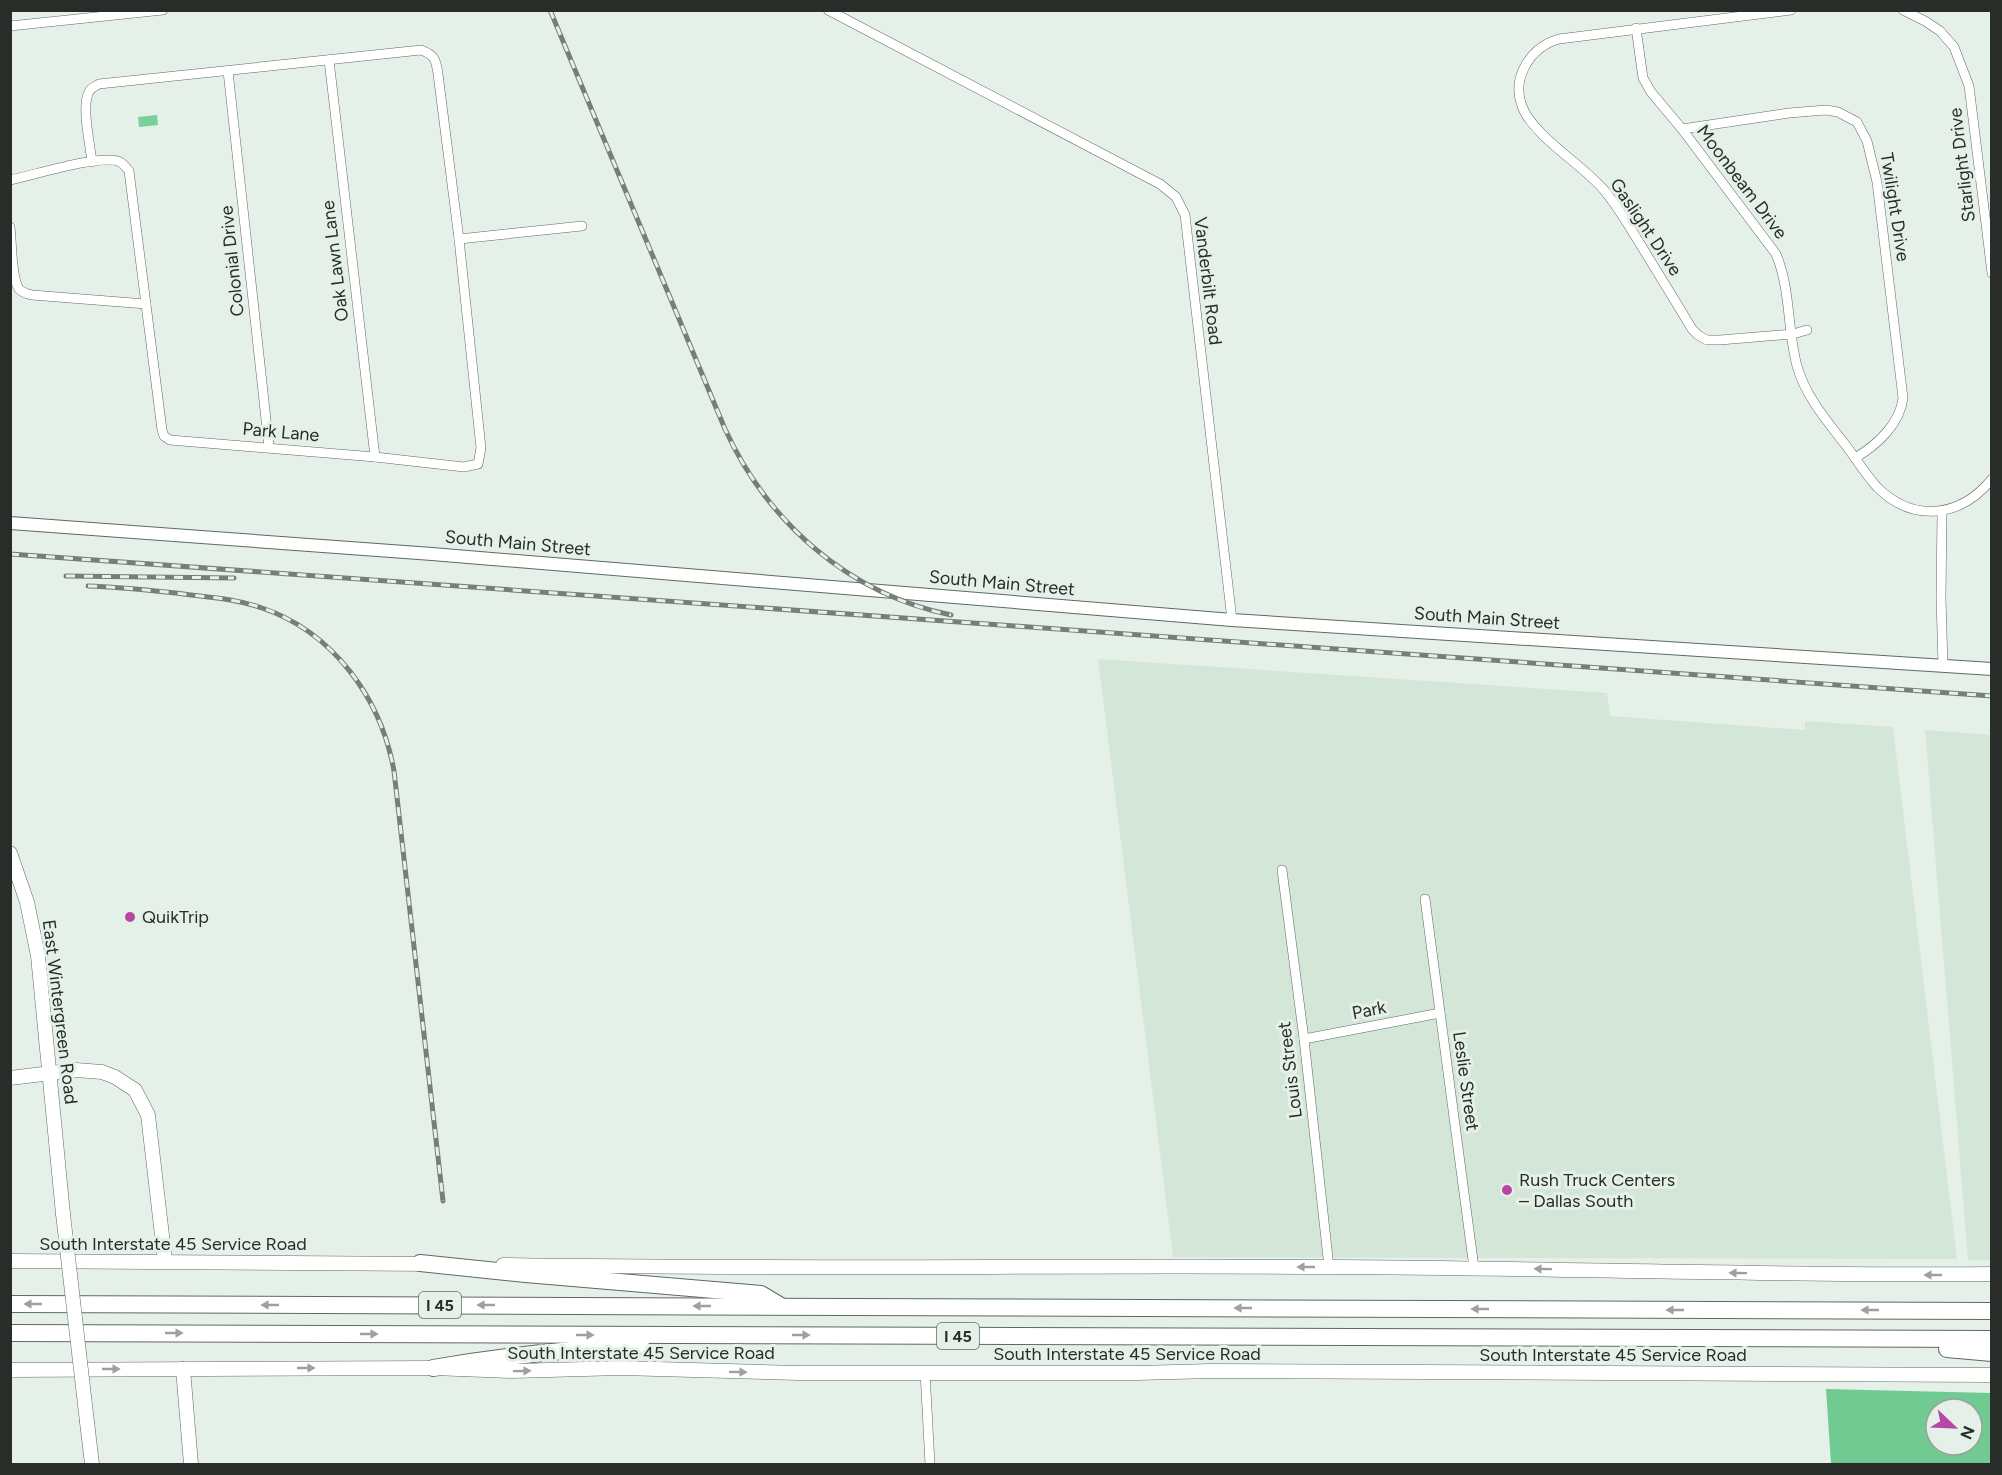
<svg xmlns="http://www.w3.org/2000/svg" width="2002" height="1475" font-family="Figtree,sans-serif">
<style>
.built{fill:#d4e6d8}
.forest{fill:#70ca91;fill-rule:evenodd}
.water{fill:#78d298}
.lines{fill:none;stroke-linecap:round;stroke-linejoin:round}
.minor-casing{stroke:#5f6962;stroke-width:10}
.tertiary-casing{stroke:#5f6962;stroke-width:14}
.secondary-casing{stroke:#5f6962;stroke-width:15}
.motorway-casing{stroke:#5f6962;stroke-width:18}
.minor{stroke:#fff;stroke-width:9}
.tertiary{stroke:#fff;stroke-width:12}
.secondary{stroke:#fff;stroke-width:14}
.motorway{stroke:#fff;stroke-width:16}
.rail-casing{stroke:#767e78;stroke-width:5}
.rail{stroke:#e5f1e8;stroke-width:3;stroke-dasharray:9;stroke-linecap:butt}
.secondary-bridge-casing{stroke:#5f6962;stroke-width:15;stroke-linecap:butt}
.secondary-bridge{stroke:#fff;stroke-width:14}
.oneway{fill:#9ea09f}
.poi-dot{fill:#b747a5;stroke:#e5f1e8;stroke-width:2}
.labels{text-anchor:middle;stroke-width:6;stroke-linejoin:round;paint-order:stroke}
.shield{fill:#e5f1e8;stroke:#616862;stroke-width:1.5}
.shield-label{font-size:16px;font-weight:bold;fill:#282d29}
.street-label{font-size:18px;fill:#282d29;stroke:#e5f1e8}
.poi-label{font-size:18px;fill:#282d29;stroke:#e5f1e8;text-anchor:start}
</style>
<rect width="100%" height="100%" fill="#e5f1e8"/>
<!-- built -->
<g class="built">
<polygon points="1098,659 1607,693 1610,716 1805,730 1805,721 1893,727 1957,1259 1173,1257"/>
<polygon points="1925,730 1991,735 1991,1260 1968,1260"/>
</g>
<!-- forest -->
<path class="forest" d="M1826,1389L1991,1393V1464H1831ZM1936,1409H1972V1445H1936Z"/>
<!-- water -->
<polygon class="water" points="157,115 158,125 139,127 138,117"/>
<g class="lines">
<!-- minor casing -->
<g class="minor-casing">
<g id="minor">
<polyline points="828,10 1160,184 1176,197 1185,215 1232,620"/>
<path d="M1791,10L1559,39C1531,47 1511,77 1522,106C1532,135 1583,165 1604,190C1619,208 1630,228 1642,247C1659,275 1676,302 1692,329L1698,335L1707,340H1720L1793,334L1807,330"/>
<polyline points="1903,10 1925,21 1940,31 1954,47 1969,86 1992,273"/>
<polyline points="10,26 163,10"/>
<path d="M1636,28L1643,78L1651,92L1682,129L1776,254C1791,290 1787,329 1797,366C1805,395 1826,420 1844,443C1855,457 1865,474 1877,487C1913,523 1960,518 1992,479"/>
<polyline points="329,60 375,457"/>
<polyline points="228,71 269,447"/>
<path d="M1682,129L1789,113L1826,110L1838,112L1857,122L1867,141L1877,182L1903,398C1900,424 1877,445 1855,458"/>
<path d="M10,180C35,175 97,155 118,161C124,163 125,167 129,171L162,430L164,436L170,440L375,457L464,467L478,464L481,448L459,239L438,74C436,60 435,55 421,50L99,84C94,87 90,88 88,94C82,109 90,144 92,162"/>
<path d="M10,227C12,241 11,278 19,289C23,293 27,294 32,295L146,304"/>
<polyline points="459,239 582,226"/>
<polyline points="1942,512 1941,598 1943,666"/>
<polyline points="1282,870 1304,1039 1329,1267"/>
<polyline points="1425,899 1474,1268"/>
<polyline points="1304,1039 1440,1013"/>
<polyline points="925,1372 930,1464"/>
</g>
</g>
<!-- tertiary casing -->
<g class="tertiary-casing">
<polyline id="tertiary" points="10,523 432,554 1232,620 1992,669"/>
</g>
<!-- secondary casing -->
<g class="secondary-casing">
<g id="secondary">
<polyline points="10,853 27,902 38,956 63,1214"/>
<polyline points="10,1078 76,1070 102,1072 115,1077 135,1090 148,1115 165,1261"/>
<polyline points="10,1261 430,1264"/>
<path d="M503,1265C780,1270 1056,1265 1333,1267C1553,1268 1772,1276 1992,1274"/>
<polyline points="183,1369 191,1464"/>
<polyline points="10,1370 433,1368 512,1371 621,1368 798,1373 1137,1373 1211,1371 1992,1375"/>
<polyline points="87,1422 92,1464"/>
</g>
</g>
<!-- motorway casing -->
<g class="motorway-casing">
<g id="motorway">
<polyline points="420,1263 526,1274 761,1294 781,1306"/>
<polyline points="10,1304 1992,1311"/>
<polyline points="10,1333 1992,1339"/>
<polyline points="1947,1349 1992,1353"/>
<path d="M433,1368C502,1356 571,1349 641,1345"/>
</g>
</g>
<!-- minor -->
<use href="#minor" class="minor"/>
<!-- tertiary -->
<use href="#tertiary" class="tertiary"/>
<!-- secondary -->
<use href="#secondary" class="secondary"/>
<!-- motorway -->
<use href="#motorway" class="motorway"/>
<!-- rail casing -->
<g class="rail-casing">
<g id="rail">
<path d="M550,10L725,429C768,523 849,594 951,615"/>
<polyline points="10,554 1992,696"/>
<polyline points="66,576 234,578"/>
<path d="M88,586C118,587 146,590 176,593C204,597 234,598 262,608C333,632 381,698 394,771L443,1201"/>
</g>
</g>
<!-- rail -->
<use href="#rail" class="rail"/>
<!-- secondary-bridge casing -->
<g class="secondary-bridge-casing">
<polyline id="secondary-bridge" points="63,1214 87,1422"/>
</g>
<!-- secondary-bridge -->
<use href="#secondary-bridge" class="secondary-bridge"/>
</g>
<!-- one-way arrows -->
<defs><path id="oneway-solid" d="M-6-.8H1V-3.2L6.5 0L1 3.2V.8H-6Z" transform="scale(1.5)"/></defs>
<g class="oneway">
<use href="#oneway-solid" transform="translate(1306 1267) rotate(180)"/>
<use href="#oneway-solid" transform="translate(1543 1269) rotate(-179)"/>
<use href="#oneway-solid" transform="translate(1738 1273) rotate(-179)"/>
<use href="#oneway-solid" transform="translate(1933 1275) rotate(180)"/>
<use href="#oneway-solid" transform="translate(33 1304) rotate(-180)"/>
<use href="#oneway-solid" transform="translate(270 1305) rotate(-180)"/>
<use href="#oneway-solid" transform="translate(486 1305) rotate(-180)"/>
<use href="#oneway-solid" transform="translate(702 1306) rotate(-180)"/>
<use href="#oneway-solid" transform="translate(1243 1308) rotate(-180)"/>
<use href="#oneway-solid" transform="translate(1480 1309) rotate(-180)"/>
<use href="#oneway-solid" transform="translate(1675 1310) rotate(-180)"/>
<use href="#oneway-solid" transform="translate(1870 1310) rotate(-180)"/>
<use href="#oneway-solid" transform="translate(174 1333)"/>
<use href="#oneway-solid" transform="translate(369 1334)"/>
<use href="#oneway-solid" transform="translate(585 1335)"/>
<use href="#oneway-solid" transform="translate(801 1335)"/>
<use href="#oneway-solid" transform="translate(306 1368)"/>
<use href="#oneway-solid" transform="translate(111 1369)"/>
<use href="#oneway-solid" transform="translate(522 1371) rotate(-1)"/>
<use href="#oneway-solid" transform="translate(738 1372) rotate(1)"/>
</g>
<!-- markers -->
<g class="poi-dot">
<circle cx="130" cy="917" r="6"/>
<circle cx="1507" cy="1190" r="6"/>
</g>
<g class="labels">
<!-- shield labels -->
<g class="shield">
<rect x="419" y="1292" width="42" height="26" rx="4.5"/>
<rect x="937" y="1323" width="42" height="26" rx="4.5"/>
</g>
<g class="shield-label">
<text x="440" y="1311">I 45</text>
<text x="958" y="1342">I 45</text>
</g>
<!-- street labels -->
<g class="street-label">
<text transform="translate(1962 165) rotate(-97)" y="6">Starlight Drive</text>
<text transform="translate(1742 182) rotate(53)" y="6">Moonbeam Drive</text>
<text transform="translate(1895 207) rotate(81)" y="6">Twilight Drive</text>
<text transform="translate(1646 227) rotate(56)" y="6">Gaslight Drive</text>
<text transform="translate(232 261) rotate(-96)" y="6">Colonial Drive</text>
<text transform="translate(335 261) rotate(-97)" y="6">Oak Lawn Lane</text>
<text transform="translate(1208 281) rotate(83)" y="6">Vanderbilt Road</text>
<text transform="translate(281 432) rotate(5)" y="6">Park Lane</text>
<text transform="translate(518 543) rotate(5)" y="6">South Main Street</text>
<text transform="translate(1002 583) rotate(5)" y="6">South Main Street</text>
<text transform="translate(1487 618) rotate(4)" y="6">South Main Street</text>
<text transform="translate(1369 1010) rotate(-11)" y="6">Park</text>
<text transform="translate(60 1012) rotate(83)" y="6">East Wintergreen Road</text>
<text transform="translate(1290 1070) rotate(-97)" y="6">Louis Street</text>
<text transform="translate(1466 1081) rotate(82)" y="6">Leslie Street</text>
<text x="173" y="1250">South Interstate 45 Service Road</text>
<text x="641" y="1359">South Interstate 45 Service Road</text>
<text x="1127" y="1360">South Interstate 45 Service Road</text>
<text x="1613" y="1361">South Interstate 45 Service Road</text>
</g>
<!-- poi labels -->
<g class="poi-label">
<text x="142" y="923">QuikTrip</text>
<text x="1519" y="1186">Rush Truck Centers<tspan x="1519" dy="21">– Dallas South</tspan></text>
</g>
</g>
<!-- border -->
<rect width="2002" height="1475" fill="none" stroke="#282d29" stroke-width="24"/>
<!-- north arrow -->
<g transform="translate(1954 1427) rotate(113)"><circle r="28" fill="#e5f1e8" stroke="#99a39c" stroke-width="1.5"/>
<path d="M0-4.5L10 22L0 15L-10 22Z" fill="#b747a5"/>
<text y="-9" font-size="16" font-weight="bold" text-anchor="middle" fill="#282d29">N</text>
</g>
</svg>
